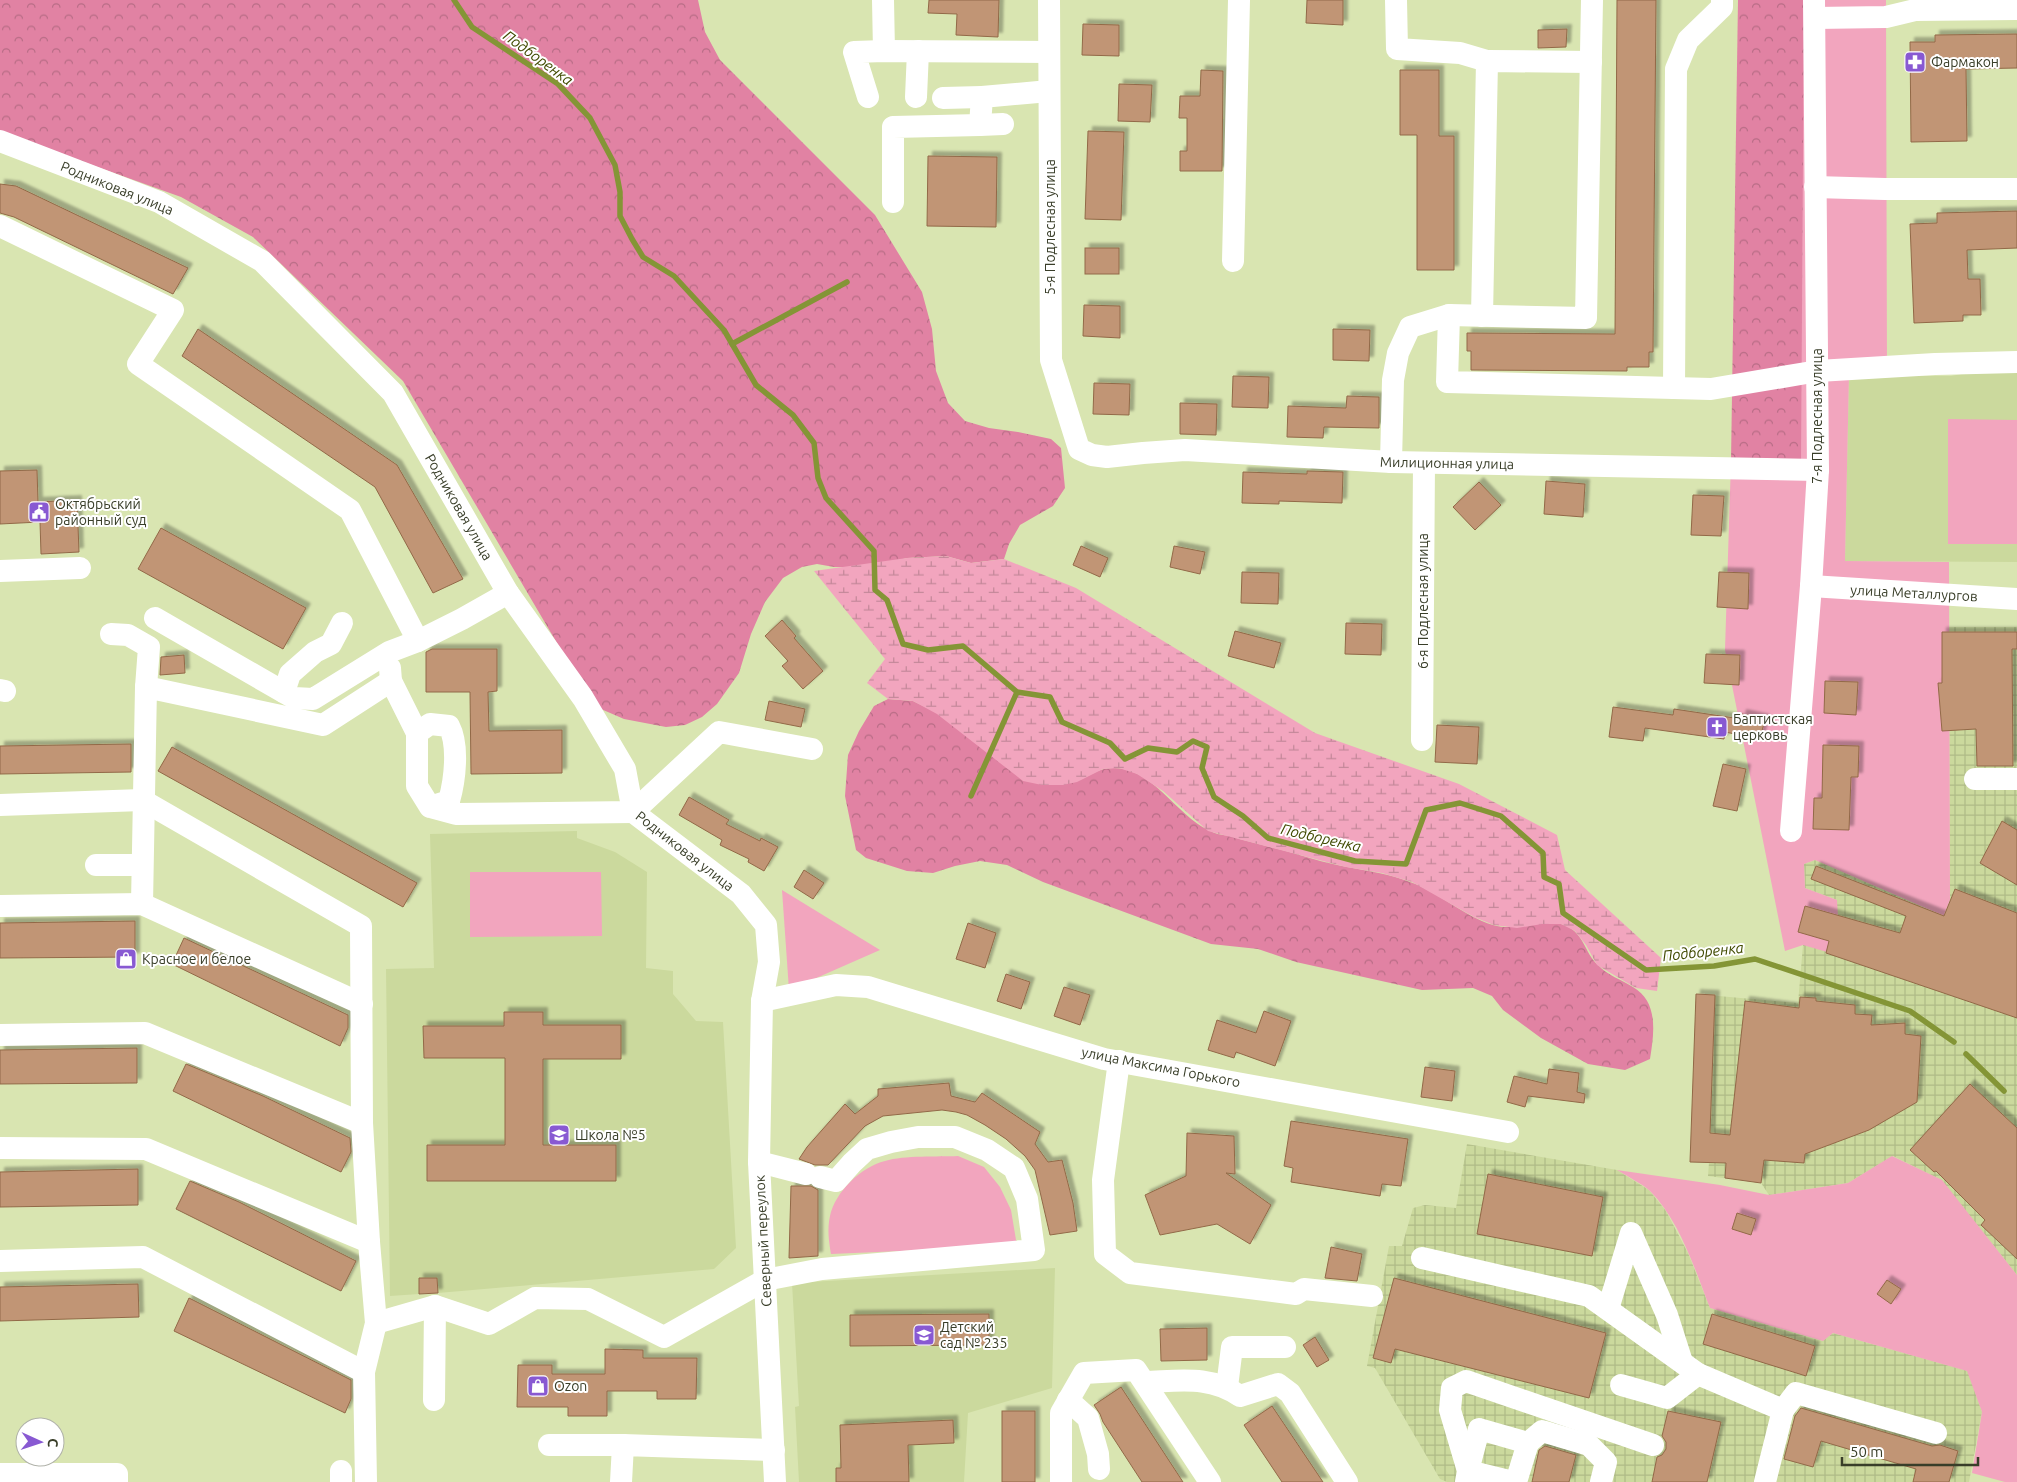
<svg xmlns="http://www.w3.org/2000/svg" width="2017" height="1482" font-family="Ubuntu,sans-serif">
<style>
.built{fill:#cbd99d}
.industrial{fill:url(#industrial-grid)}
.green{fill:#f2a5be}
.forest{fill:url(#forest-crowns)}
.wetland{fill:url(#wetland-marsh)}
.lines{fill:none;stroke-linecap:round;stroke-linejoin:round}
.stream{stroke:#849536;stroke-width:5.5}
.building{fill:#c19574;stroke:#926948;filter:url(#shadow)}
.minor{stroke:#fff;stroke-width:22}
.labels{text-anchor:middle;stroke-width:4;stroke-linejoin:round;paint-order:stroke}
.poi-label{font-size:14px;fill:#393e29;stroke:#fff;text-anchor:start}
.street-label{font-size:14px;fill:#393e29;stroke:#fff}
.water-label{font-size:15px;font-style:italic;fill:#404a00;stroke:#fff}
</style>
<defs>
<pattern id="industrial-grid" width="8" height="8" patternUnits="userSpaceOnUse" patternTransform="scale(1.25)"><rect width="8" height="8" fill="#cbd99d"/><path d="M0 4h8M4 0v8" fill="none" stroke="#afbb87"/></pattern>
<pattern id="forest-crowns" width="20" height="18" patternUnits="userSpaceOnUse" patternTransform="scale(1.25)"><rect width="20" height="18" fill="#e182a3"/><path d="M2 6a3 3 0 1 1 6 0M12 15a3 3 0 1 1 6 0" fill="none" stroke="#b76c85"/></pattern>
<pattern id="wetland-marsh" width="20" height="14" patternUnits="userSpaceOnUse" patternTransform="scale(1.25)"><rect width="20" height="14" fill="#f2a5be"/><path d="M1 5h8M5 5V1M11 12h8M15 12V8" fill="none" stroke="#c5889a"/></pattern>
<filter id="shadow"><feDropShadow dx="4.5" dy="-4.5" stdDeviation="1" flood-color="#0004"/></filter>
</defs>
<rect width="100%" height="100%" fill="#d9e5b1"/>
<!-- built -->
<g class="built">
<polygon points="1978,371 2017,372 2017,562 1845,561 1849,376 1951,376"/>
<polygon points="577,831 577,838 615,852 647,872 646,968 673,971 673,994 696,1021 723,1022 736,1248 714,1269 438,1293 437,1278 419,1278 419,1294 390,1296 386,969 434,968 430,834"/>
<polygon points="1055,1268 1052,1388 968,1413 964,1482 799,1482 795,1407 799,1406 792,1283"/>
</g>
<!-- industrial -->
<g class="industrial">
<polygon points="1949,627 2017,627 2017,1275 1941,1180 1893,1156 1848,1183 1769,1195 1761,1183 1708,1176 1709,1162 1691,1162 1696,994 1798,1003 1803,945 1837,900 1805,888 1804,864 1815,860 1944,916 1950,900"/>
<polygon points="1467,1144 1617,1170 1649,1190 1666,1211 1688,1253 1710,1308 1822,1341 1833,1333 1968,1371 1982,1412 1969,1482 1447,1482 1440,1479 1375,1368 1367,1366 1389,1246 1402,1246 1413,1208 1425,1205 1456,1208"/>
</g>
<!-- green -->
<g class="green">
<polygon points="1804,0 1886,0 1887,376 1849,376 1845,561 1949,562 1950,900 1944,916 1815,860 1804,864 1805,888 1837,900 1838,918 1827,952 1803,945 1785,951 1725,650 1731,461"/>
<polygon points="1948,419 2017,420 2017,544 1948,544"/>
<polygon points="470,872 601,872 602,936 470,937"/>
<polygon points="782,890 880,950 789,990"/>
<path d="M958,1156L984,1167L1000,1187L1011,1210L1017,1246L831,1254C829,1242 827,1229 830,1216C835,1192 861,1167 885,1161C905,1155 937,1157 958,1156Z"/>
<path d="M1892,1156L1942,1180L2017,1275V1482H2005L1972,1473L1982,1412L1967,1371L1833,1333L1823,1341L1710,1308C1695,1270 1680,1221 1650,1191C1641,1183 1628,1177 1617,1170L1720,1185L1769,1195L1848,1183Z"/>
</g>
<!-- forest -->
<g class="forest">
<polygon points="0,0 698,0 705,32 720,60 875,215 922,292 932,329 936,371 948,403 965,421 989,428 1018,432 1051,439 1061,448 1065,488 1053,506 1020,525 1009,544 1004,559 971,563 946,556 907,558 871,567 834,567 817,564 802,567 783,578 765,602 751,634 739,673 717,704 702,717 685,725 666,727 624,719 594,706 403,381 253,237 181,197 0,132"/>
<polygon points="1738,0 1804,0 1801,464 1731,461"/>
<path d="M888,699L913,701L1077,781C1085,778 1095,771 1104,769C1149,760 1174,814 1208,830C1215,834 1223,835 1230,836C1246,841 1262,845 1278,849C1301,855 1324,863 1347,867C1369,871 1389,874 1410,882C1439,892 1463,916 1493,925C1517,932 1540,919 1561,924C1584,930 1584,953 1598,965C1607,975 1622,980 1633,987C1659,1002 1654,1034 1650,1059L1625,1070L1588,1064L1541,1038L1503,1010L1492,996L1473,988L1422,990L1296,962L1258,949L1211,944L1043,882L1007,865L980,861L955,866L933,873L907,871L866,858L856,850L845,796L848,755L859,731L874,706Z"/>
</g>
<!-- wetland -->
<polygon class="wetland" points="946,556 971,563 1004,559 1076,588 1315,733 1459,784 1557,835 1565,870 1661,958 1657,991 1636,988 1597,965 1586,945 1575,931 1561,924 1542,924 1517,928 1494,925 1474,917 1412,882 1382,873 1346,867 1208,831 1163,791 1137,774 1119,768 1103,769 1077,782 1063,785 1042,785 1023,781 937,714 913,701 888,699 867,683 885,659 814,571 907,558"/>
<g class="lines">
<!-- stream -->
<g class="stream">
<polyline points="454,0 472,27 558,84 590,118 615,165 620,192 620,216 632,239 643,257 674,276 724,330 756,385 793,415 814,443 818,478 826,498 874,551 875,590 887,600 903,644 928,650 963,646 1017,692 1050,697 1062,722 1110,743 1125,759 1148,748 1177,752 1193,741 1207,747 1202,768 1214,797 1243,816 1268,838 1355,861 1406,864 1426,810 1460,803 1501,816 1543,853 1544,877 1559,884 1563,913 1646,970 1714,966 1755,959 1910,1011 1954,1042"/>
<polyline points="732,344 847,282"/>
<polyline points="971,796 1017,692"/>
<polyline points="1966,1054 2004,1091"/>
</g>
</g>
<!-- building -->
<g class="building">
<polygon points="929,0 999,0 998,37 956,35 957,14 928,13"/>
<polygon points="1307,0 1343,0 1343,25 1306,23"/>
<polygon points="1617,0 1656,0 1653,352 1649,352 1649,367 1627,367 1627,371 1471,370 1471,351 1467,351 1467,333 1615,334"/>
<polygon points="1083,24 1119,25 1119,56 1082,55"/>
<polygon points="1567,29 1566,47 1538,48 1538,30"/>
<polygon points="2017,34 2017,68 1966,69 1967,141 1911,142 1910,42 1935,42 1935,35"/>
<polygon points="1201,70 1223,71 1222,171 1180,171 1180,151 1187,151 1187,118 1179,118 1180,96 1200,96"/>
<polygon points="1400,70 1439,70 1439,136 1454,136 1454,270 1417,270 1417,135 1400,135"/>
<polygon points="1119,84 1152,85 1150,122 1118,121"/>
<polygon points="1088,131 1124,132 1121,220 1085,219"/>
<polygon points="928,156 997,157 996,227 927,226"/>
<polygon points="0,184 16,186 188,268 173,294 14,217 0,213"/>
<polygon points="2017,211 2017,248 1967,250 1968,279 1980,279 1981,315 1963,315 1963,321 1914,323 1910,224 1937,223 1937,213"/>
<rect x="1085" y="248" width="34" height="26"/>
<polygon points="1084,305 1120,306 1120,338 1083,336"/>
<polygon points="198,329 397,465 463,579 433,593 375,487 182,356"/>
<polygon points="1333,329 1370,330 1369,361 1333,360"/>
<polygon points="1233,376 1269,377 1268,408 1232,407"/>
<polygon points="1094,383 1130,384 1129,415 1093,414"/>
<polygon points="1347,396 1379,397 1379,428 1324,427 1323,438 1287,437 1288,406 1346,408"/>
<polygon points="1180,403 1217,404 1216,435 1180,434"/>
<polygon points="37,470 38,502 77,500 79,552 41,554 40,522 0,524 0,471"/>
<polygon points="1307,471 1343,472 1342,503 1279,501 1279,504 1242,503 1243,472 1307,474"/>
<polygon points="1546,481 1585,484 1583,517 1544,514"/>
<polygon points="1479,482 1501,505 1475,530 1453,507"/>
<polygon points="1693,495 1724,496 1721,536 1691,535"/>
<polygon points="161,528 306,608 283,649 138,569"/>
<polygon points="1081,546 1108,558 1100,577 1073,565"/>
<polygon points="1174,546 1205,552 1200,574 1170,567"/>
<polygon points="1242,572 1279,573 1278,604 1241,603"/>
<polygon points="1719,572 1749,573 1748,609 1717,607"/>
<polygon points="782,620 796,636 794,638 823,671 803,689 782,666 788,661 765,636"/>
<polygon points="1346,623 1382,624 1381,655 1345,654"/>
<polygon points="1235,631 1281,643 1274,668 1228,656"/>
<polygon points="1942,632 2017,632 2017,649 2012,649 2013,766 1977,766 1976,729 1942,731 1938,683 1942,683"/>
<polygon points="432,649 497,649 497,691 488,692 489,731 562,730 562,773 471,774 470,692 426,692 426,652"/>
<polygon points="1706,654 1740,655 1739,685 1704,683"/>
<polygon points="184,655 185,673 160,675 161,657"/>
<polygon points="1825,681 1858,682 1856,715 1824,713"/>
<polygon points="769,701 805,709 801,727 765,720"/>
<polygon points="1613,707 1673,715 1674,709 1741,719 1742,714 1765,719 1760,739 1725,732 1724,739 1645,728 1643,741 1609,737"/>
<polygon points="1437,725 1479,727 1477,764 1435,762"/>
<polygon points="131,744 131,772 0,774 0,746"/>
<polygon points="1823,745 1859,746 1858,777 1851,777 1849,830 1813,829 1814,798 1822,798"/>
<polygon points="172,747 417,883 403,907 158,771"/>
<polygon points="1723,764 1746,769 1737,811 1713,806"/>
<polygon points="689,797 729,820 726,824 760,841 761,838 778,847 764,871 748,862 749,859 720,845 722,840 679,815"/>
<polygon points="2002,821 2017,830 2017,885 1980,863"/>
<polygon points="1816,866 1944,916 1955,889 2017,913 2017,1018 1826,953 1829,941 1798,932 1805,906 1900,933 1906,916 1811,879"/>
<polygon points="804,870 824,883 813,899 794,887"/>
<polygon points="135,921 135,957 0,958 0,923"/>
<polygon points="968,923 996,933 985,968 956,959"/>
<polygon points="184,938 348,1015 348,1028 340,1046 172,964"/>
<polygon points="1006,974 1030,982 1021,1009 997,1001"/>
<polygon points="1064,987 1090,995 1080,1025 1054,1016"/>
<polygon points="1696,994 1715,995 1710,1133 1730,1135 1745,1001 1799,1008 1800,997 1816,998 1816,1001 1855,1005 1855,1014 1872,1015 1871,1025 1905,1023 1905,1034 1921,1036 1917,1102 1869,1130 1805,1154 1804,1163 1764,1160 1761,1183 1725,1178 1726,1163 1690,1162"/>
<polygon points="1264,1011 1291,1021 1275,1066 1236,1052 1234,1058 1208,1050 1217,1020 1256,1033"/>
<polygon points="504,1012 543,1012 543,1025 621,1025 621,1059 543,1059 543,1145 616,1145 616,1181 427,1181 427,1145 505,1145 505,1058 424,1058 423,1026 504,1026"/>
<polygon points="137,1048 137,1083 0,1084 0,1050"/>
<polygon points="186,1064 263,1096 350,1138 351,1152 341,1172 173,1091"/>
<polygon points="1425,1067 1455,1071 1452,1101 1421,1097"/>
<polygon points="1549,1069 1579,1073 1577,1092 1585,1094 1584,1103 1528,1096 1525,1107 1507,1102 1514,1076 1547,1084"/>
<polygon points="949,1083 951,1096 975,1102 982,1093 1040,1132 1035,1144 1048,1162 1062,1160 1073,1203 1077,1231 1050,1235 1035,1170 1025,1156 1006,1139 985,1125 967,1115 956,1112 942,1110 883,1116 865,1126 828,1165 815,1165 799,1159 807,1147 845,1104 855,1114 878,1096 878,1089"/>
<polygon points="1970,1084 2017,1128 2017,1259 1981,1225 1985,1220 1936,1171 1934,1172 1910,1150"/>
<polygon points="1291,1121 1408,1139 1401,1186 1382,1184 1380,1196 1291,1182 1293,1168 1284,1166"/>
<polygon points="1187,1133 1234,1136 1235,1174 1226,1173 1271,1205 1250,1244 1217,1224 1160,1235 1145,1195 1186,1176"/>
<polygon points="138,1169 138,1205 0,1207 0,1172"/>
<polygon points="1488,1174 1603,1197 1592,1256 1477,1234"/>
<polygon points="190,1181 239,1202 356,1261 341,1291 176,1209"/>
<polygon points="791,1186 811,1186 818,1190 818,1256 789,1258"/>
<polygon points="1737,1213 1756,1219 1751,1235 1732,1229"/>
<polygon points="1331,1247 1362,1254 1357,1281 1325,1278"/>
<polygon points="419,1278 437,1278 438,1293 419,1294"/>
<polygon points="1394,1278 1606,1333 1589,1398 1395,1349 1391,1363 1373,1358"/>
<polygon points="1887,1280 1901,1289 1891,1304 1877,1294"/>
<polygon points="138,1284 139,1317 0,1321 0,1287"/>
<polygon points="189,1298 351,1380 351,1399 345,1413 174,1331"/>
<polygon points="989,1314 989,1345 850,1346 850,1315"/>
<polygon points="1712,1314 1815,1346 1806,1376 1703,1344"/>
<polygon points="1207,1328 1207,1360 1161,1361 1160,1329"/>
<polygon points="1315,1337 1329,1360 1317,1367 1303,1345"/>
<polygon points="605,1349 643,1350 643,1358 697,1358 696,1399 657,1399 657,1391 607,1391 607,1416 568,1416 568,1407 517,1407 518,1365 552,1365 552,1374 605,1374"/>
<polygon points="1121,1387 1183,1482 1142,1482 1103,1422 1100,1414 1094,1405"/>
<polygon points="1272,1406 1323,1482 1282,1482 1244,1425"/>
<polygon points="1801,1408 1932,1446 1940,1445 1958,1451 1949,1482 1913,1482 1916,1469 1821,1441 1813,1467 1784,1459 1795,1416"/>
<rect x="1002" y="1411" width="33" height="71"/>
<polygon points="1668,1411 1721,1422 1707,1482 1652,1482 1657,1457 1662,1455 1666,1449 1666,1442 1662,1436"/>
<polygon points="953,1420 954,1443 908,1445 909,1482 836,1482 836,1468 841,1468 840,1425"/>
<polygon points="1545,1446 1576,1455 1569,1482 1532,1482 1539,1450"/>
</g>
<g class="lines">
<!-- minor -->
<g class="minor">
<polyline points="883,0 884,51"/>
<polyline points="1049,0 1051,360 1079,449 1092,455 1107,457 1143,453 1185,450 1391,462 1818,470"/>
<polyline points="1396,0 1397,49 1460,53 1487,61"/>
<polyline points="1815,18 1886,17 1915,10 2017,9"/>
<polyline points="868,97 854,52 884,51 1049,52"/>
<polyline points="916,97 918,51"/>
<polyline points="943,98 982,97"/>
<polyline points="980,125 1003,124"/>
<polyline points="0,141 159,202 262,261 393,393 508,593 583,698 625,769 633,812 741,894 766,925 769,962 762,1001 759,1162 775,1482"/>
<polyline points="1815,187 1885,189 2017,189"/>
<polyline points="893,202 893,127 980,125 982,97 1049,91"/>
<polyline points="0,226 173,310 138,364 350,510 418,641 462,619 508,593"/>
<polyline points="1233,261 1239,0"/>
<polyline points="1449,315 1447,382 1711,389 1818,371 1935,364 2017,362"/>
<polyline points="1482,316 1487,61 1591,62"/>
<polyline points="1674,388 1676,69 1688,40 1722,7 1722,0"/>
<polyline points="1391,462 1393,380 1398,353 1410,327 1449,315 1586,318 1592,0"/>
<polyline points="0,571 80,568"/>
<polyline points="1811,586 2017,599"/>
<polyline points="155,618 294,698 313,699 389,652 418,641"/>
<polyline points="111,634 128,635 149,647 146,687"/>
<polyline points="390,668 391,681 417,733"/>
<polyline points="0,690 5,691"/>
<polyline points="284,692 290,674 315,652 331,644 342,623"/>
<polyline points="1422,740 1424,463"/>
<polyline points="1975,779 2017,779"/>
<polyline points="0,805 142,800 361,926 362,1123 369,1242 376,1323 364,1372 366,1482"/>
<path d="M430,807L449,801C455,780 459,745 449,726L430,724L417,733V786L430,807L456,814L633,812L719,732L812,749"/>
<polyline points="1791,831 1811,586 1818,470 1814,0"/>
<polyline points="96,865 142,865"/>
<polyline points="142,904 146,687 323,725 391,681"/>
<polyline points="0,906 142,904 362,1004"/>
<polyline points="762,1001 836,985 868,987 1104,1059 1508,1132"/>
<polyline points="0,1035 145,1033 362,1123"/>
<polyline points="1119,1061 1103,1180 1105,1254 1130,1273 1296,1294 1304,1289 1372,1296"/>
<polyline points="0,1148 146,1149 369,1242"/>
<polyline points="759,1162 806,1174"/>
<polyline points="1422,1258 1589,1296 1698,1374 1783,1410 1765,1482"/>
<polyline points="0,1261 143,1257 364,1372"/>
<polyline points="1608,1309 1631,1233 1667,1315 1682,1362"/>
<polyline points="376,1323 435,1306 489,1324 535,1298 588,1299 664,1337 765,1280 822,1269 1034,1250 1027,1199 1014,1168 987,1150 955,1137 918,1137 891,1142 867,1149 852,1163 836,1181 820,1177"/>
<path d="M1145,1382C1180,1381 1210,1375 1240,1396L1278,1384L1290,1393L1347,1482"/>
<polyline points="1621,1385 1667,1398 1698,1374"/>
<polyline points="1227,1387 1232,1347 1285,1347"/>
<polyline points="434,1400 435,1306"/>
<polyline points="1068,1400 1088,1418 1098,1454 1099,1469"/>
<polyline points="1783,1410 1796,1393 1936,1433"/>
<polyline points="549,1445 623,1445"/>
<polyline points="0,1474 117,1474 117,1482"/>
<polyline points="341,1482 341,1471"/>
<polyline points="621,1482 623,1445 774,1450"/>
<polyline points="1061,1482 1061,1413 1084,1373 1136,1370 1210,1482"/>
<polyline points="1466,1482 1468,1471 1450,1410 1452,1388 1466,1381 1653,1445"/>
<polyline points="1513,1482 1468,1471 1479,1429 1528,1443 1542,1431 1589,1445 1606,1462 1601,1482"/>
<polyline points="1516,1482 1528,1443"/>
</g>
</g>
<!-- icons -->
<defs>
<g id="pharmacy-square" transform="scale(1.125)"><rect x="-9" y="-9" width="18" height="18" rx="4" fill="#8859d2" stroke="#fff"/><path d="M-2-6h4v4h4v4h-4v4h-4v-4h-4v-4h4Z" fill="#fff"/></g>
<g id="civic-square" transform="scale(1.125)"><rect x="-9" y="-9" width="18" height="18" rx="4" fill="#8859d2" stroke="#fff"/><path d="M-.6-6.5H3V-4.5H.6V-3L4-1V1h2V6H-6V1h2V-1L-.6-3ZM-1.2 2.5V6h2.4V2.5Z" fill="#fff"/></g>
<g id="church-square" transform="scale(1.125)"><rect x="-9" y="-9" width="18" height="18" rx="4" fill="#8859d2" stroke="#fff"/><path d="M-1.2-6h2.4v3.5h3.3v2.4h-3.3V6h-2.4V-.1h-3.3v-2.4h3.3Z" fill="#fff"/></g>
<g id="shop-square" transform="scale(1.125)"><rect x="-9" y="-9" width="18" height="18" rx="4" fill="#8859d2" stroke="#fff"/><path d="M-5-2.5h2.3a2.7 3.5 0 0 1 5.4 0H5L5.5 6h-11ZM-1.5-2.5h3a1.5 2.3 0 0 0-3 0Z" fill="#fff"/></g>
<g id="school-square" transform="scale(1.125)"><rect x="-9" y="-9" width="18" height="18" rx="4" fill="#8859d2" stroke="#fff"/><path d="M0-5L7-2L0 1L-7-2ZM-4 1L0 2.5L4 1V4Q0 6-4 4Z" fill="#fff"/></g>
</defs>
<g fill-rule="evenodd">
<use href="#pharmacy-square" x="1915" y="62"/>
<use href="#civic-square" x="39" y="512"/>
<use href="#church-square" x="1717" y="727"/>
<use href="#shop-square" x="126" y="959"/>
<use href="#school-square" x="559" y="1135"/>
<use href="#school-square" x="924" y="1335"/>
<use href="#shop-square" x="538" y="1386"/>
</g>
<g class="labels">
<!-- poi labels -->
<g class="poi-label">
<text x="1931" y="67">Фармакон</text>
<text x="55" y="509">Октябрьский<tspan x="55" dy="16">районный суд</tspan></text>
<text x="1733" y="724">Баптистская<tspan x="1733" dy="16">церковь</tspan></text>
<text x="142" y="964">Красное и белое</text>
<text x="575" y="1140">Школа №5</text>
<text x="940" y="1332">Детский<tspan x="940" dy="16">сад № 235</tspan></text>
<text x="554" y="1391">Ozon</text>
</g>
<!-- street labels -->
<g class="street-label">
<text transform="translate(117 188) rotate(22)" y="5">Родниковая улица</text>
<text transform="translate(1050 227) rotate(-90)" y="5">5-я Подлесная улица</text>
<text transform="translate(1817 416) rotate(-90)" y="5">7-я Подлесная улица</text>
<text transform="translate(1447 463) rotate(1)" y="5">Милиционная улица</text>
<text transform="translate(459 507) rotate(60)" y="5">Родниковая улица</text>
<text transform="translate(1914 593) rotate(3)" y="5">улица Металлургов</text>
<text transform="translate(1423 601) rotate(-90)" y="5">6-я Подлесная улица</text>
<text transform="translate(685 851) rotate(38)" y="5">Родниковая улица</text>
<text transform="translate(1161 1067) rotate(11)" y="5">улица Максима Горького</text>
<text transform="translate(763 1241) rotate(-93)" y="5">Северный переулок</text>
</g>
<!-- water labels -->
<g class="water-label">
<text transform="translate(538 58) rotate(36)" y="5">Подборенка</text>
<text transform="translate(1321 838) rotate(13)" y="5">Подборенка</text>
<text transform="translate(1703 952) rotate(-6)" y="5">Подборенка</text>
</g>
</g>
<!-- north arrow -->
<g transform="translate(40 1442) rotate(93)"><circle r="24" fill="#ffffff" stroke="#b0b2a9"/>
<path d="M0-4L9 19L0 12L-9 19Z" fill="#8859d2"/>
<text y="-8" font-size="14" font-weight="bold" text-anchor="middle" fill="#393e29">С</text>
</g>
<!-- scale -->
<path d="M1842 1457v8h136v-8" fill="none" stroke="#393e29" stroke-width="2.5"/>
<text x="1850" y="1457" font-size="15" fill="#393e29" stroke="#ffffff" stroke-width="4" paint-order="stroke">50 m</text>
</svg>
